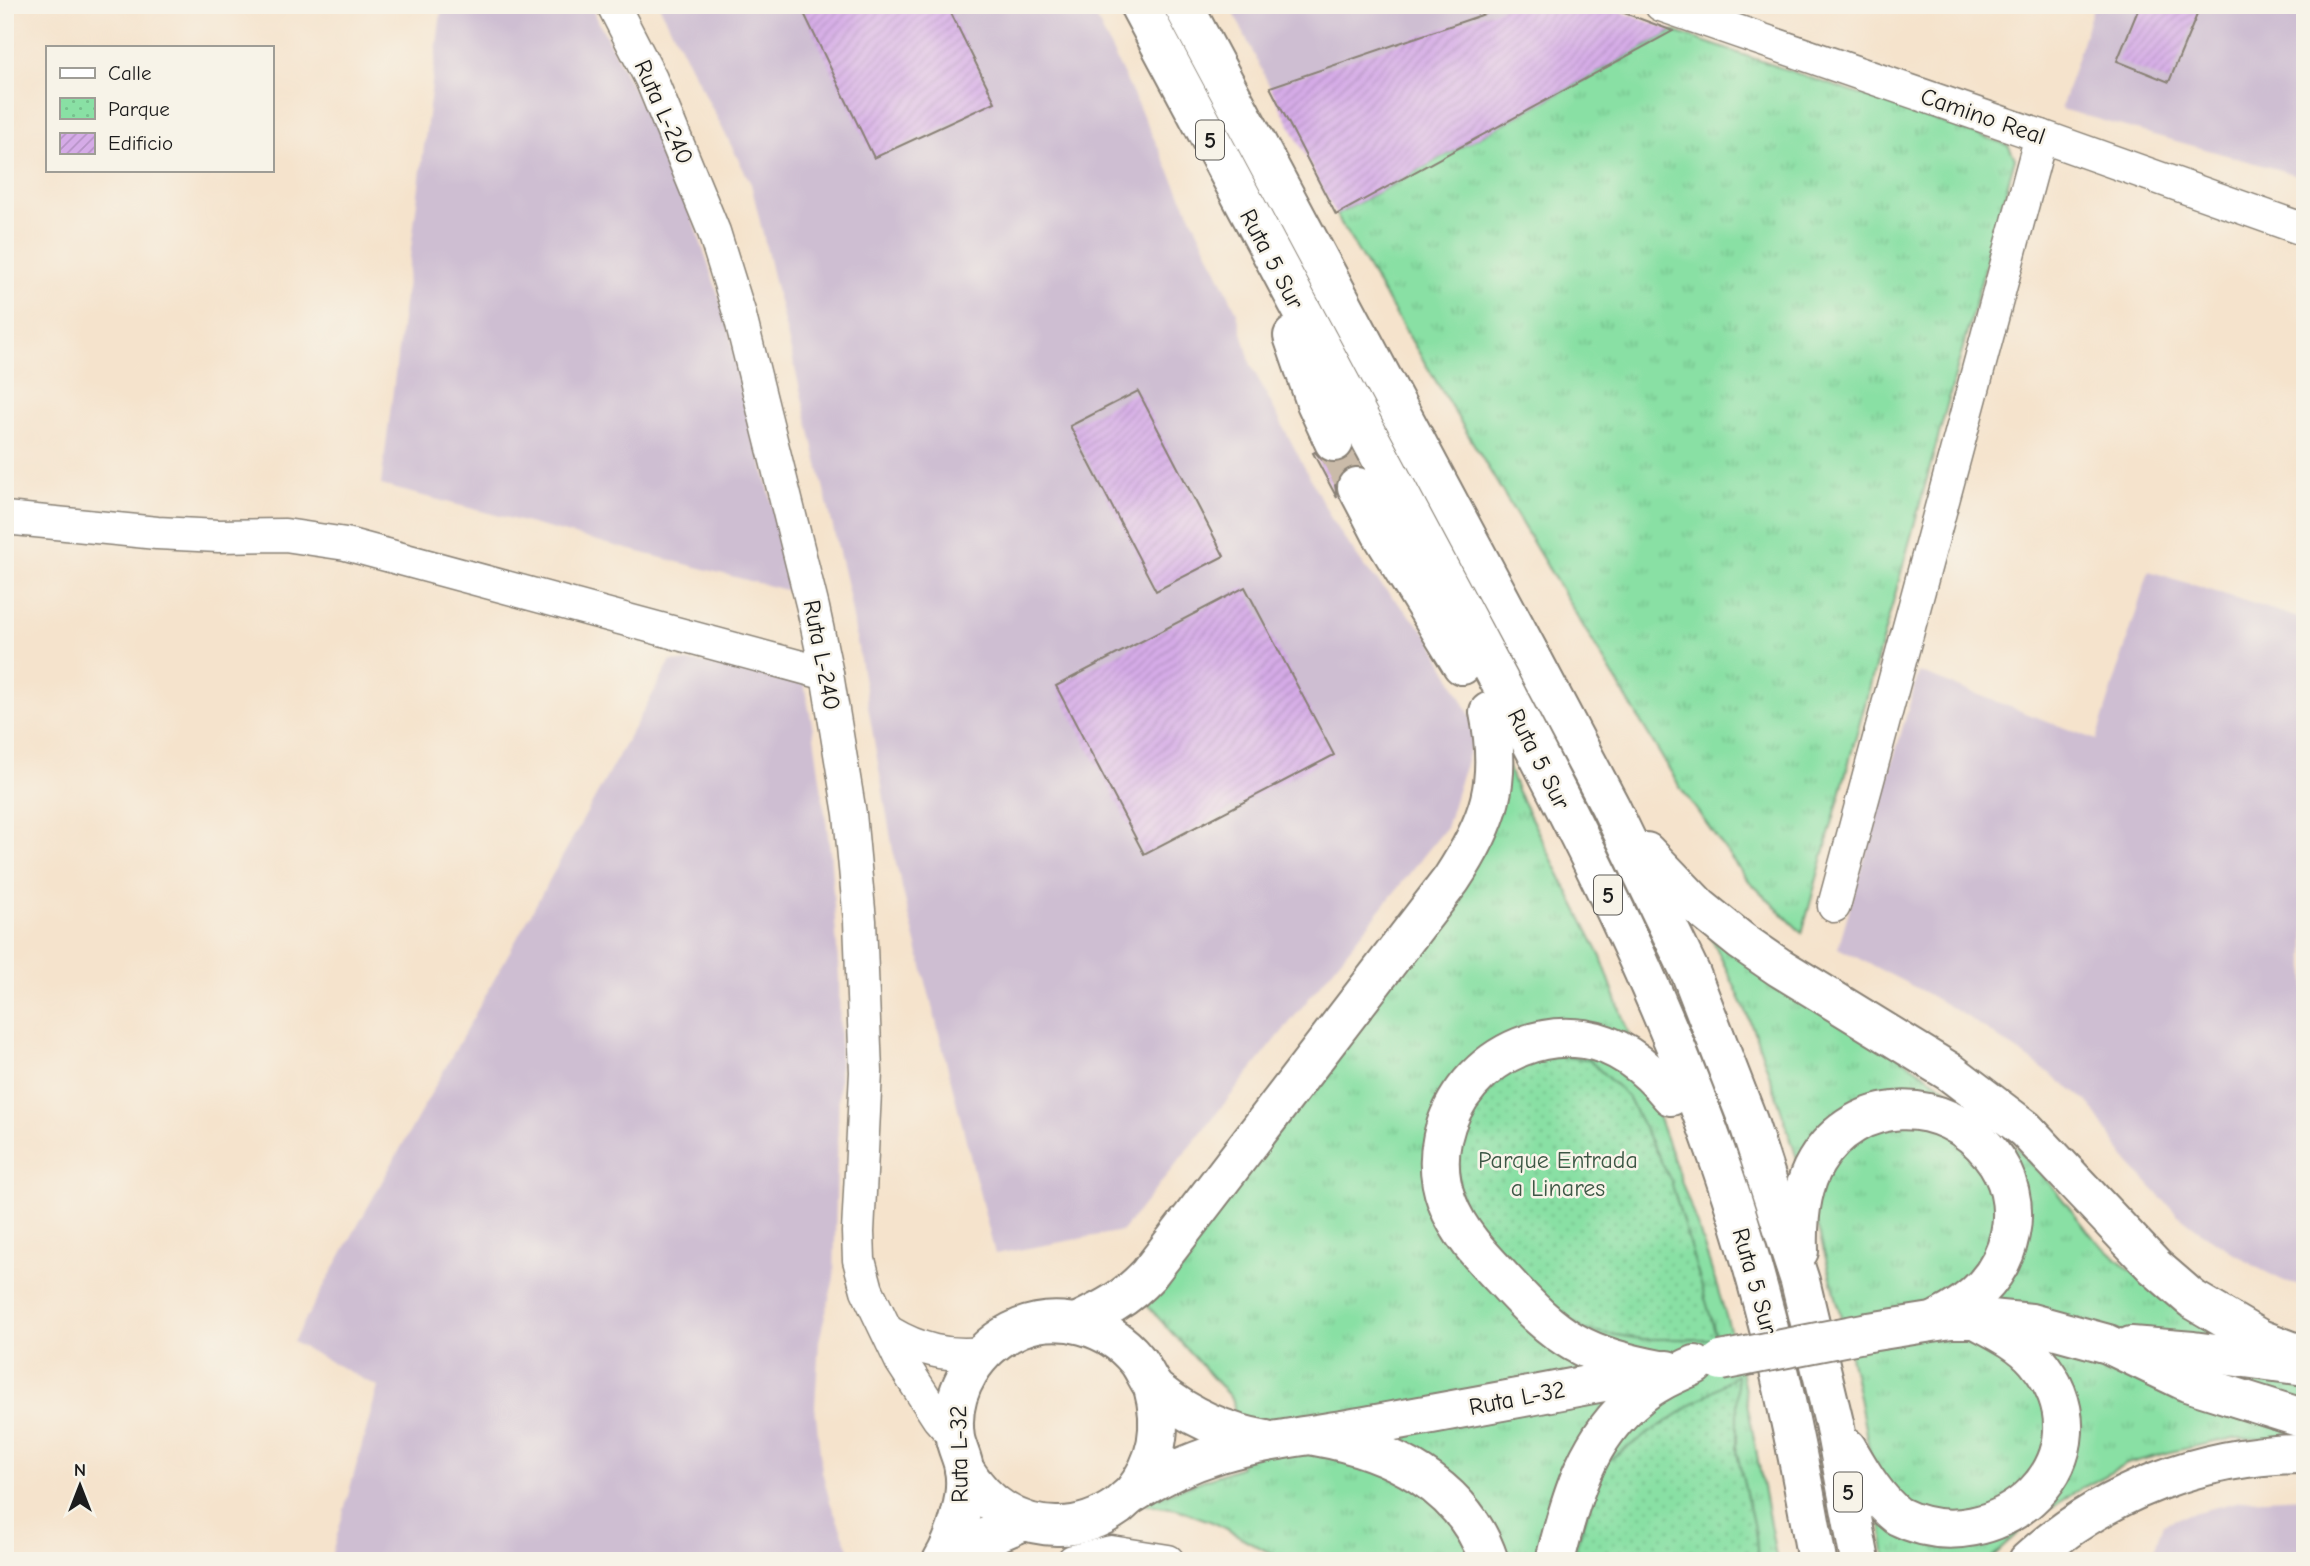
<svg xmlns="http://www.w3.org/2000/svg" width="2310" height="1566" font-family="'Comic Neue',sans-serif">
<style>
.industrial{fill:#cebed2}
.grass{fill:url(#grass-tufts);stroke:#527e60;stroke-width:2}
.park{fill:url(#park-dots);stroke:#527e60;stroke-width:2}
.building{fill:url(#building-hatch)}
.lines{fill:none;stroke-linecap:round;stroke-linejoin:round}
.highway-tunnel{stroke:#cabba9;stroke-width:38;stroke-dasharray:38 19;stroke-linecap:butt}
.minor-casing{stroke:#888074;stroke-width:35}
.major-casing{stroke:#888074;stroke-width:42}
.highway-casing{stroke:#888074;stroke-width:42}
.minor{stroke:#fff;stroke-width:32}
.major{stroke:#fff;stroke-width:38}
.highway{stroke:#fff;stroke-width:38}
.major-bridge-casing{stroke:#888074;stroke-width:42;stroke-linecap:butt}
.major-bridge{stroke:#fff;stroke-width:38}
.labels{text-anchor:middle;stroke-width:5;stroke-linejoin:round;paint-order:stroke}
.shield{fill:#f7f3e8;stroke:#5e5c59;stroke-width:2}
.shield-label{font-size:23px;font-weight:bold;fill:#1c1c1c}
.street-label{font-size:24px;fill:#1c1c1c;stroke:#f7f3e8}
.park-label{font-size:24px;fill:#3d5745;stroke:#f7f3e8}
</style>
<defs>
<pattern id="grass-tufts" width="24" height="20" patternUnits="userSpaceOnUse" patternTransform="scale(1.75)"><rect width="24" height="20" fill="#89e0a4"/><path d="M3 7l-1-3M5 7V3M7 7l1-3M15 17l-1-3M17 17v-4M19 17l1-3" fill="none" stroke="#76c08d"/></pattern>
<pattern id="park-dots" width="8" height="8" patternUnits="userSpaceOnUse" patternTransform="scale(1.75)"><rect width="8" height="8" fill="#89e0a4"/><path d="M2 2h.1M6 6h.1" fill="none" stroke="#76c08d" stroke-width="1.8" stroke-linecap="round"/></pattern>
<pattern id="building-hatch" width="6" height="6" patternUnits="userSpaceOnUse" patternTransform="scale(1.75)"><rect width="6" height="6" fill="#d5abe7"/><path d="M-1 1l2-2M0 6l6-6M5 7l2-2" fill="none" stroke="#b693c6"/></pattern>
</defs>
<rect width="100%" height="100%" fill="#f7f3e8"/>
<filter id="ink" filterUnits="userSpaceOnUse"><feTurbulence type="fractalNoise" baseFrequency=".0143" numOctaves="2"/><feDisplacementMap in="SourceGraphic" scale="14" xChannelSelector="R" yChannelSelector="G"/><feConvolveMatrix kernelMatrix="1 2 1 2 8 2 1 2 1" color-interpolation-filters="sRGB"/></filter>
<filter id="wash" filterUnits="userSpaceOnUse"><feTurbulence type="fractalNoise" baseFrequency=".00686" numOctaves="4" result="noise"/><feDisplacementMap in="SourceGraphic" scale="28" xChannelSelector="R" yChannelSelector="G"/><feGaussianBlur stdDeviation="1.57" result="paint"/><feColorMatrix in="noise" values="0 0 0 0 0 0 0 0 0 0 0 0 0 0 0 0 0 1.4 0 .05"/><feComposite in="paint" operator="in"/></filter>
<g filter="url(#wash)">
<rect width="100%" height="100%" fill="#f5e3cc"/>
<!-- industrial -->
<g class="industrial">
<polygon points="442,5 590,5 652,125 690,212 705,255 727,321 777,523 789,591 381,485"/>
<polygon points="659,5 1090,5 1236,310 1251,365 1333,522 1366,569 1430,637 1476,727 1446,828 1122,1231 995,1254 894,856 848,590 751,184"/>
<polygon points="1230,5 1511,5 1270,87"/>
<polygon points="2094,5 2305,5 2305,177 2061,109"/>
<polygon points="2149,571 2305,620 2305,1286 2284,1281 2256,1267 2202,1233 2177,1214 2128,1162 2088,1102 2049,1073 1969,1018 1926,993 1838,948 1919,672 2096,740"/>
<polygon points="671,661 801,669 813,729 830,850 839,977 840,1044 834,1278 819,1341 815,1406 822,1471 830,1502 854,1561 330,1561 378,1387 293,1342"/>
<polygon points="2305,1497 2305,1561 2150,1561 2163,1524 2189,1514 2244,1500"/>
</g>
<!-- grass -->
<g class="grass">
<polygon points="1673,31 2008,145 2015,158 1802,933 1745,877 1680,787 1336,215"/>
<polygon points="1505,759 1517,790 1601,957 1700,1233 1727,1319 1741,1370 1777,1561 1285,1561 1215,1523 1177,1509 1139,1503 1241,1467 1233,1400 1144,1302 1459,885"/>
<path d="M1703,921L1983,1114L2047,1180L2096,1241L2164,1299L2238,1346L2305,1427V1441L2234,1438L2174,1451L2127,1464L2071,1494L2023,1529L1988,1561H1886C1864,1383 1817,1206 1756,1037C1742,998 1721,959 1703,921Z"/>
</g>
<!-- park -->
<g class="park">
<polygon points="1544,1056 1588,1059 1628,1097 1671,1181 1717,1339 1642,1339 1584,1330 1514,1274 1465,1216 1454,1158 1474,1108 1502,1074"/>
<polygon points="2180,1363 2305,1379 2305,1407"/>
<polygon points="1737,1375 1737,1453 1756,1537 1758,1561 1577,1561 1576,1547 1604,1463"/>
</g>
<g id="blocks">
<!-- building -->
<g class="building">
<polygon points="800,5 947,5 995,102 874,158"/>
<polygon points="1511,5 1603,5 1673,31 1336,215 1270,87"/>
<polygon points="2140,5 2201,5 2169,82 2117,61"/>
<polygon points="1138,391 1224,556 1156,591 1070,426"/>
<polygon points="1315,452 1322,460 1333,464 1344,461 1353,453 1359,465 1348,467 1339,475 1335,485 1337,498 1313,453"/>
<polygon points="1245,587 1334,755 1144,854 1056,686"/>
</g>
</g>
</g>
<g filter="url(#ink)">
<use href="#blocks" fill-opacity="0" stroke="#888074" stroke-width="2"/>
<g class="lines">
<!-- highway-tunnel -->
<polyline class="highway-tunnel" points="1334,442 1357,487"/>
<!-- minor casing -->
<g class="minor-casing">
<g id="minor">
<polyline points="613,5 651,79 714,232 739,312 813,608 827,674 850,814 860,921 866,1072 858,1232 859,1260 867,1290 901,1361 938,1418 955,1437"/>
<polyline points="1661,5 2041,136 2305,230"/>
<polyline points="5,518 157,533 219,536 285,535 346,544 827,674"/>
<polyline points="1834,906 2041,136"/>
<path d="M889,1332C919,1350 948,1357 983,1353"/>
<polyline points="1073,1561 1111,1552 1168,1561"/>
</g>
</g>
<!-- major casing -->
<g class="major-casing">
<g id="major">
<polyline points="1869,1332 1951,1319 1991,1319 2031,1323 2108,1344 2187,1382 2305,1419"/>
<polyline points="2131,1346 2193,1351 2305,1366"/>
<path d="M964,1469C985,1503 1017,1527 1059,1526C1080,1526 1100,1519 1118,1506C1123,1502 1128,1496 1134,1493C1160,1476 1191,1462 1220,1453C1268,1439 1318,1435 1366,1426C1466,1408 1567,1389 1667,1370"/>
<path d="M1132,1494C1158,1461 1164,1427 1153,1387"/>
<path d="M942,1561C956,1538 969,1496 964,1469C963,1459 957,1449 955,1438C948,1391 977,1346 1020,1328C1061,1312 1109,1326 1136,1359C1144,1368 1148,1382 1156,1390C1188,1416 1226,1433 1266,1440"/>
<polyline points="948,1561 977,1541 1024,1521"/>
</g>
</g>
<!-- highway casing -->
<g class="highway-casing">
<g id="highway">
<path d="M1139,5C1244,205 1351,404 1458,603C1556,787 1654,971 1722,1169C1766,1297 1794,1428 1817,1561"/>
<polyline points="1183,5 1535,664 1610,806 1691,974 1748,1121 1800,1281 1834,1423 1860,1561"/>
<polyline points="1293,336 1316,403 1334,442"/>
<polyline points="1357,487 1381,533 1462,665"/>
<polyline points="1646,852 1699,907 1741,941 1779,967 1950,1072 2025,1129 2155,1267 2192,1299 2260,1339 2305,1356"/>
<path d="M1799,1251C1798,1222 1801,1187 1816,1162C1856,1095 1944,1094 1991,1154C2009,1176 2016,1206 2010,1234C2002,1276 1973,1302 1937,1320"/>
<path d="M1076,1323C1103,1310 1127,1298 1148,1275L1451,880C1490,821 1503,782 1489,712"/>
<path d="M1665,1371C1582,1355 1559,1341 1503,1279C1481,1256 1458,1232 1447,1202C1415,1116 1495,1026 1584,1039C1619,1044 1649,1069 1671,1096"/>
<path d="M1315,1436C1389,1449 1464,1485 1489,1561"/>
<path d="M1847,1448C1861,1472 1876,1499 1898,1516C1997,1566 2118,1457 2036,1360C2020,1341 1996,1330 1974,1318"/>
<path d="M1555,1561C1570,1499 1587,1437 1639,1396C1655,1382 1676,1374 1695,1365"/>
<path d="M2028,1561C2103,1492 2203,1454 2305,1454"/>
</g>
</g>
<!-- minor -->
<use href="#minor" class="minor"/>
<!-- major -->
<use href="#major" class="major"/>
<!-- highway -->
<use href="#highway" class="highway"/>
<!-- major-bridge casing -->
<g class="major-bridge-casing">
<polyline id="major-bridge" points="1721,1361 1869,1332"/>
</g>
<!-- major-bridge -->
<use href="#major-bridge" class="major-bridge"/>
</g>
</g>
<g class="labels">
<!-- shield labels -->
<g class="shield">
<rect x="1196" y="120.5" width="28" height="39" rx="5"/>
<rect x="1594" y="875.5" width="28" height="39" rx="5"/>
<rect x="1834" y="1472.5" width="28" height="39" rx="5"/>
</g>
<g class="shield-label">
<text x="1210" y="148">5</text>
<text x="1608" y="903">5</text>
<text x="1848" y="1500">5</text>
</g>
<!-- street labels -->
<g class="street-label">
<text transform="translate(664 112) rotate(66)" y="8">Ruta L-240</text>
<text transform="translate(1983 116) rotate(19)" y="8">Camino Real</text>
<text transform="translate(1272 259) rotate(62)" y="8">Ruta 5 Sur</text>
<text transform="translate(822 655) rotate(79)" y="8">Ruta L-240</text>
<text transform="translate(1539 759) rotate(63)" y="8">Ruta 5 Sur</text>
<text transform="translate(1755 1281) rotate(74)" y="8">Ruta 5 Sur</text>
<text transform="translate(1517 1398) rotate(-11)" y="8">Ruta L-32</text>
<text transform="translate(959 1454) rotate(-91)" y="8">Ruta L-32</text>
</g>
<!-- park labels -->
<g class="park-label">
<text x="1558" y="1168">Parque Entrada<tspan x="1558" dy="28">a Linares</tspan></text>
</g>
</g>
<!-- margin -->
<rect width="2310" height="1566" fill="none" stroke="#f7f3e8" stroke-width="28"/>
<!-- legend -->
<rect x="46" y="46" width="228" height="126" fill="#f7f3e8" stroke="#9f9d96" stroke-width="2"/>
<rect x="60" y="68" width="35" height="10" fill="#ffffff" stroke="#9f9d96" stroke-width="2"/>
<text x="108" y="80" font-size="21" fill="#1c1c1c">Calle</text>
<rect x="60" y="98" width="35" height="21" fill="url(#park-dots)" stroke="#9f9d96" stroke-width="2"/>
<text x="108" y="116" font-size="21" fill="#1c1c1c">Parque</text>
<rect x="60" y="133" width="35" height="21" fill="url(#building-hatch)" stroke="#9f9d96" stroke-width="2"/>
<text x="108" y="150" font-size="21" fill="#1c1c1c">Edificio</text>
<!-- north arrow -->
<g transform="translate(80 1486)" stroke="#f7f3e8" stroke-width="5" paint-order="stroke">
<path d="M0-5L12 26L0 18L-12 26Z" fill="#1c1c1c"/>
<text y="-10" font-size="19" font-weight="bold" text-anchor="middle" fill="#1c1c1c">N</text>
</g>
</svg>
